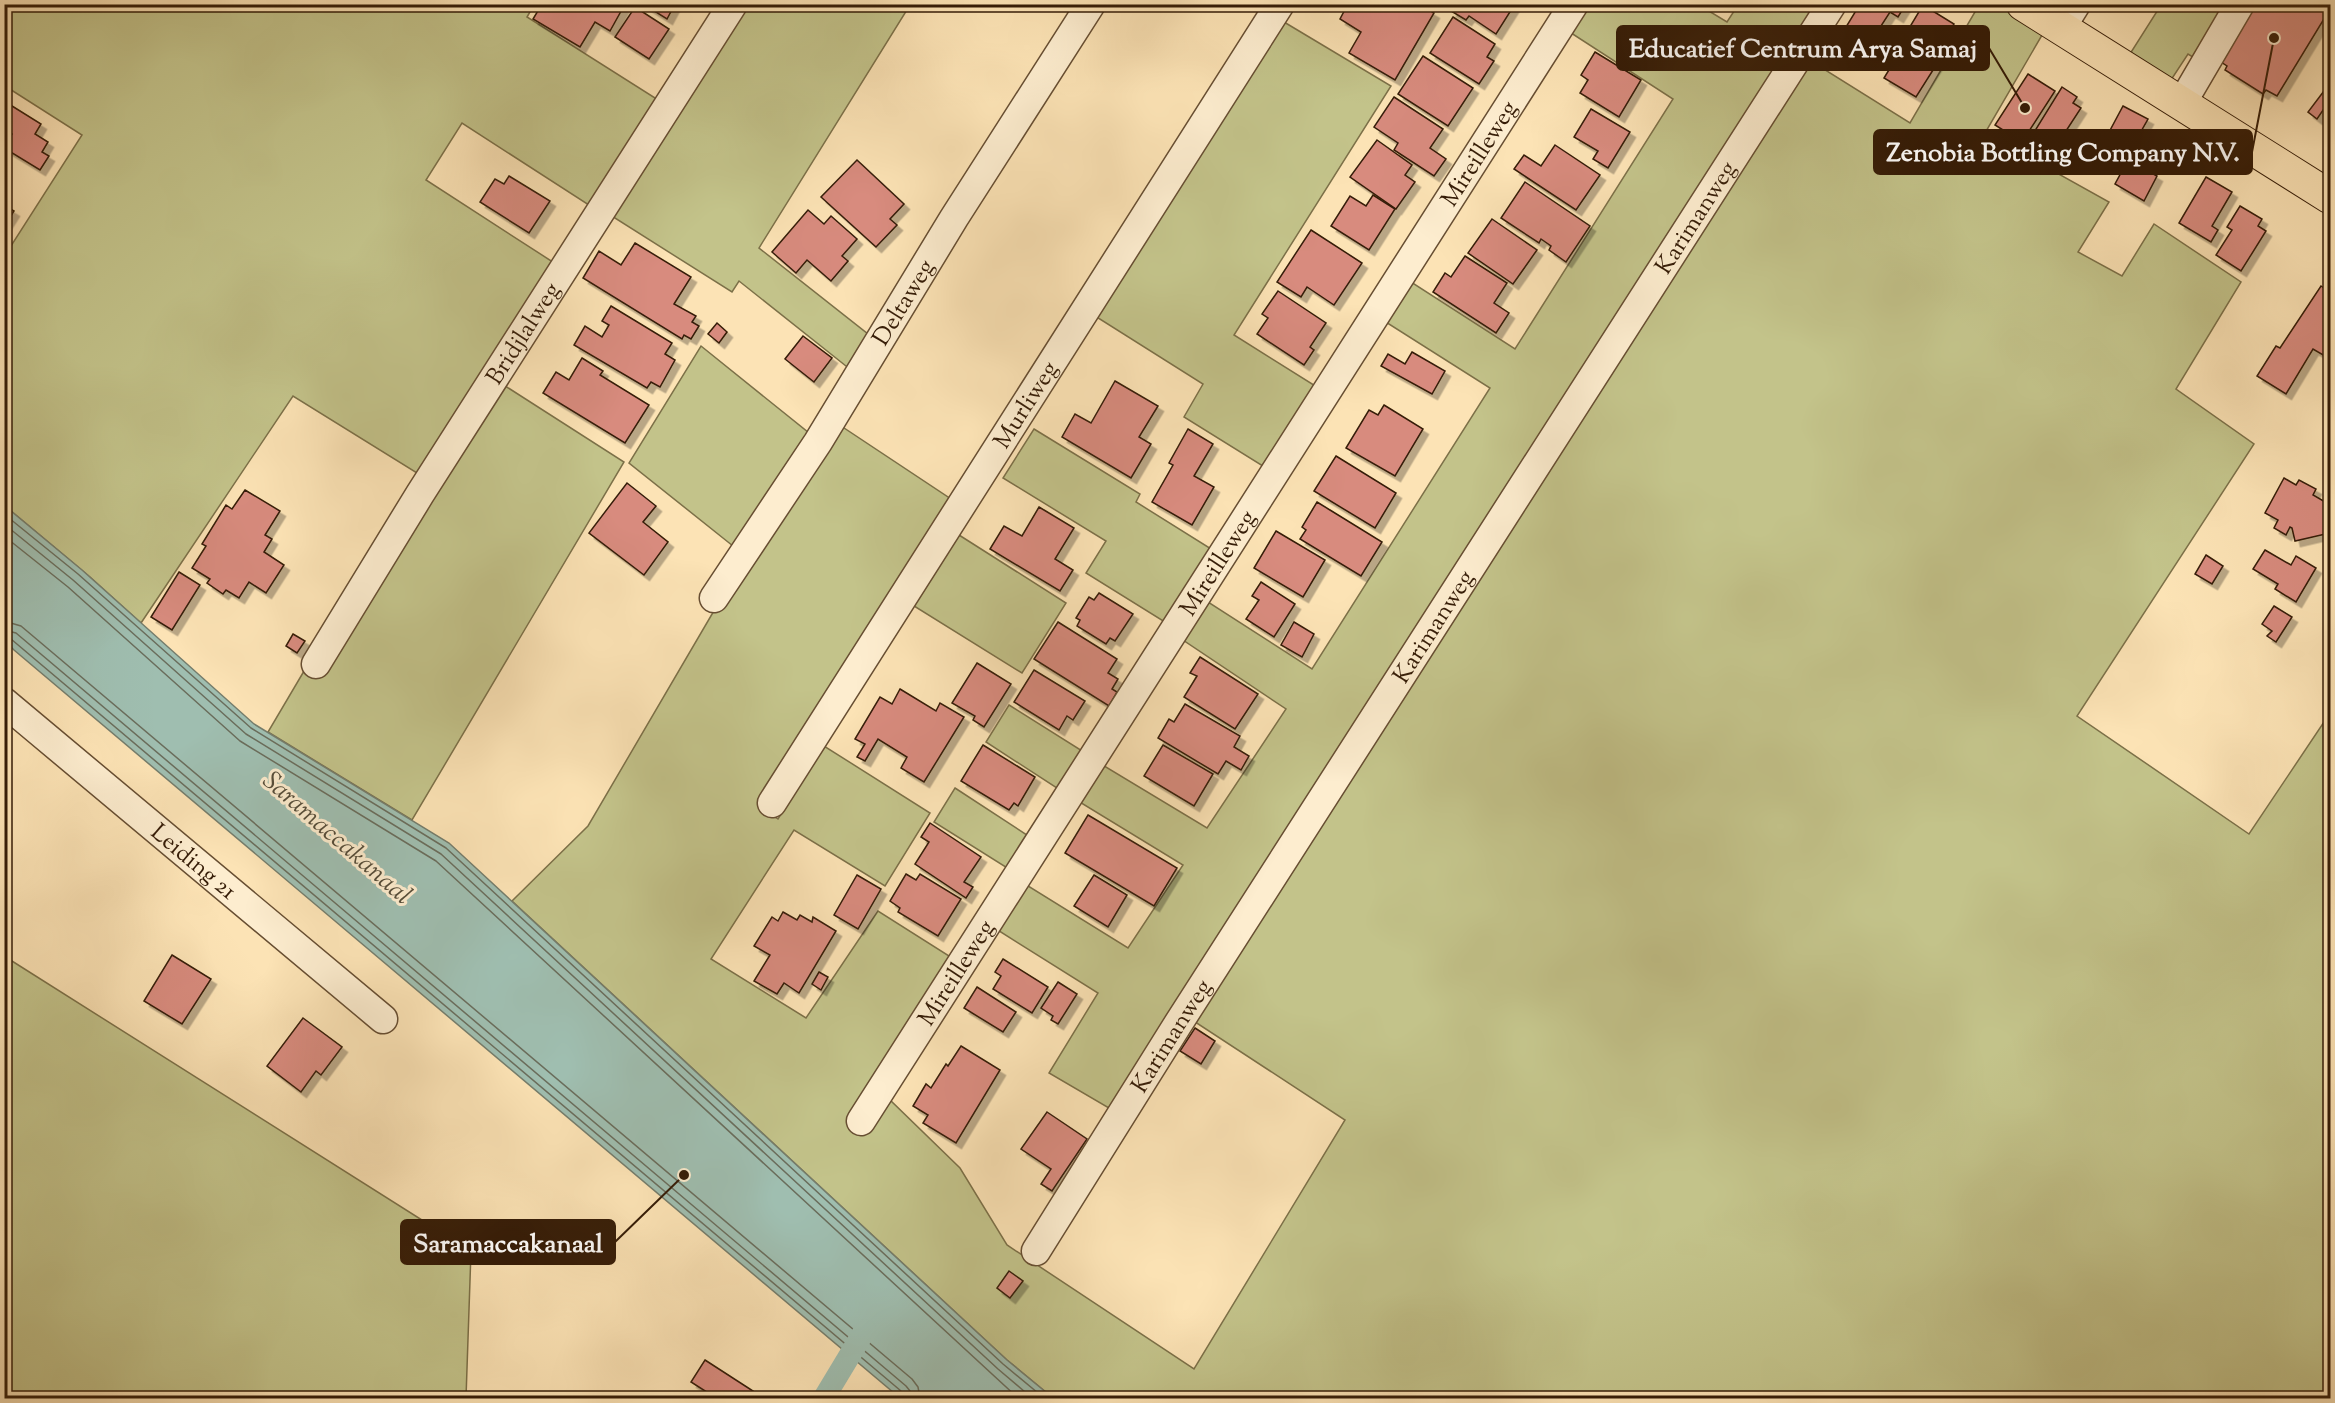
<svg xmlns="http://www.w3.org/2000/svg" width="2335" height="1403" font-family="'Sorts Mill Goudy',serif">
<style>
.green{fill:#c3c38a;stroke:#7c7048;stroke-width:1.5}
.water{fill:#9fbeb0;stroke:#757d6c;stroke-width:1.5}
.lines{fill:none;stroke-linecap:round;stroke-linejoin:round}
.shore{stroke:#6a6d5c;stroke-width:1.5}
.canal{stroke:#9fbeb0;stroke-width:22}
.building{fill:#d88b7e;stroke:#351c07;stroke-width:1.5;filter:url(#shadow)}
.minor-casing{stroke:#674e32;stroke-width:31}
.major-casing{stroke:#351c07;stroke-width:35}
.minor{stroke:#fdedcf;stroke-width:28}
.major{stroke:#fce3b5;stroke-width:33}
.labels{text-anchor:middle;stroke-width:6;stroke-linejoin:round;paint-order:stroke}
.street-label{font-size:24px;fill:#351c07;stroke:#fdedcf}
.water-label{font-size:26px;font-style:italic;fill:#554d3a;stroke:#fdedcf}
.leader{fill:none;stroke:#351c07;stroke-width:2}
.callout-dot{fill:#351c07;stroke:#fdedcf;stroke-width:2}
.callout{fill:#351c07;stroke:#351c07;stroke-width:2}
.callout-label{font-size:26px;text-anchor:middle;font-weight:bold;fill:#fff}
</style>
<defs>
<filter id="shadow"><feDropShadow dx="5.5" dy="5.5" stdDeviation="0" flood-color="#0004"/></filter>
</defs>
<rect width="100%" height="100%" fill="#fce3b5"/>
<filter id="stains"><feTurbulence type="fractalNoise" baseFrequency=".00333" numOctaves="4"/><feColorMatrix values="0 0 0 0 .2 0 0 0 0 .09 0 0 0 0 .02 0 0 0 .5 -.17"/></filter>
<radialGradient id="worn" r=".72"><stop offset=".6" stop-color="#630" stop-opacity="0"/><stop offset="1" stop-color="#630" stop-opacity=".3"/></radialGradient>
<!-- green -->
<g class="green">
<polygon points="4,5 534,5 527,17 663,103 595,209 462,123 426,180 559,266 425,478 293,396 141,623 90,577 5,506 5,242 11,246 82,135 5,86"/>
<polygon points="741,5 910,5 759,248 873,338 851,370 739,281 732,292 607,213"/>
<polygon points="1586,5 1699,5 1727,22 1738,5 1825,5 1114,1111 1049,1073 1098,993 996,929 1025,884 1128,948 1183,865 1078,801 1101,764 1207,828 1286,709 1180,638 1205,600 1312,669 1490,388 1381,319 1408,280 1515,349 1673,99 1568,31"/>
<polygon points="1979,5 2001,5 2045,30 1985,133 2109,202 2078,252 2122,276 2154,224 2241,282 2176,389 2254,444 2077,716 2249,834 2330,713 2330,1398 1053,1398 1007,1360 512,901 588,826 715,609 838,424 960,505 764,810 778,819 824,746 930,813 885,886 794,830 711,959 806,1018 878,911 957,961 886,1096 960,1168 1007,1245 1194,1369 1345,1120 1189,1018 1803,56 1910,123"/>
<polygon points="2161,5 2244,5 2206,65 2188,54 2169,83 2128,57"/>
<polygon points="1284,22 1391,86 1234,335 1317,387 1266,468 1184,417 1203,384 1095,316"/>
<polygon points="701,346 814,437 738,550 629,463"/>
<polygon points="499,382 624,462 412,820 268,732 307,666"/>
<polygon points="1034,429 1140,494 1136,502 1216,552 1168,624 1086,573 1106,541 1003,478"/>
<polygon points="959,535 1066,603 1022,673 914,606"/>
<polygon points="1009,705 1087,754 1063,792 986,742"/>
<polygon points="955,788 1033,839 1012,871 934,822"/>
<polygon points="4,956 471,1251 466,1398 5,1398"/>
</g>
<!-- water -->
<polygon class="water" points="5,506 82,570 254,724 449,843 1007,1360 1053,1398 900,1398 14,650 5,641"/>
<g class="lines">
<!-- shore -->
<g class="shore">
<polyline points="4,514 78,574 251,728 446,848 1003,1364 1044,1398"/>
<polyline points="4,524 73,580 246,734 441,854 998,1369 1032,1398"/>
<polyline points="4,536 68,587 240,741 436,861 1018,1398"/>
<polyline points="4,621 21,626 912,1379 918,1387 920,1398"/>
<polyline points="4,630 16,633 906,1386 910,1391 911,1398"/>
<polyline points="4,637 11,639 901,1391 903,1398"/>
</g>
<!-- canal -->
<polyline class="canal" points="824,1398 865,1330"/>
</g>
<!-- building -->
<g class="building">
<polygon points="542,4 625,4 610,31 595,22 580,47 533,19"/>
<polygon points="643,4 675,4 667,19"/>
<polygon points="1348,4 1419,4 1434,13 1395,80 1349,53 1361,32 1340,19"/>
<polygon points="1455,4 1515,4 1496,34 1469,16 1466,20 1451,11"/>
<polygon points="1860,4 1906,4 1898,17 1890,12 1870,43 1846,27"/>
<polygon points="2256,4 2263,7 2264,4 2311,4 2327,14 2277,96 2266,90 2263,94 2225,70 2227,66 2221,62"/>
<polygon points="1923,5 1954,24 1934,56 1940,59 1916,97 1884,78 1906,42 1902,40"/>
<polygon points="635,7 669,29 649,59 615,37"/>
<polygon points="1453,17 1495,44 1487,57 1494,61 1479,84 1430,53"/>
<polygon points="1595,52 1641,80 1619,117 1580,93 1588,80 1581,75"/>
<polygon points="1423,56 1473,88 1448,126 1398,94"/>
<polygon points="2028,74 2055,91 2022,142 1995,125"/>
<polygon points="2062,87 2077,97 2073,103 2081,108 2062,137 2067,140 2058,154 2036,140 2040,132 2036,129"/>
<polygon points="2327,87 2330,90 2330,100 2317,119 2308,112"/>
<polygon points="1394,97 1443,129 1430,148 1446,159 1434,176 1394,150 1398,143 1374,127"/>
<polygon points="4,101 41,124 35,134 48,142 42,152 49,156 40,170 4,148 12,134 4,130"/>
<polygon points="2123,106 2148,119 2131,149 2107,136"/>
<polygon points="1591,109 1630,132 1608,168 1593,159 1598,151 1574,137"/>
<polygon points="1377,140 1412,165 1405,175 1415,182 1396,209 1350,177"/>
<polygon points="1555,145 1600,175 1576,210 1514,169 1524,155 1541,166"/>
<polygon points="857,160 904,204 890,219 897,225 876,247 821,197"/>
<polygon points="2128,160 2157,176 2144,201 2115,184"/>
<polygon points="509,176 550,201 529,233 480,202 495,179 504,184"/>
<polygon points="2206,177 2232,192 2212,226 2218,230 2211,242 2179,223"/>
<polygon points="1525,182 1590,226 1566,262 1549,250 1551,246 1541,239 1539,243 1501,218"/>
<polygon points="1373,195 1395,209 1369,250 1331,226 1350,196 1366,206"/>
<polygon points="4,205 14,211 4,227"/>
<polygon points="2240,206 2262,219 2258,226 2266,231 2241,271 2216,255 2232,230 2227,227"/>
<polygon points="808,210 824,224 831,216 857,239 842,256 848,261 831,281 807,260 796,273 772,252"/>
<polygon points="1492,219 1537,250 1513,284 1468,253"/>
<polygon points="1311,230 1362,263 1334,305 1307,287 1301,297 1277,282"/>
<polygon points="635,243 691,277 674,304 696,316 692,322 699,326 691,339 684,335 682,339 583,278 599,251 621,265"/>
<polygon points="1465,256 1507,283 1494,303 1509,313 1496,333 1433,292 1445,273 1451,277"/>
<polygon points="2321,286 2330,292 2330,359 2313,349 2286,394 2257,376 2276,346 2280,348"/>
<polygon points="1278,291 1326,323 1310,347 1314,350 1304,365 1257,334 1268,318 1262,314"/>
<polygon points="611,306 672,343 665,354 675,360 660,387 651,382 647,388 574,345 585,326 602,337 609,325 602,321"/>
<polygon points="717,323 727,332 719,343 708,334"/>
<polygon points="803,336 832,358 814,382 785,359"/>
<polygon points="1412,352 1445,371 1432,394 1381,366 1388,354 1405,364"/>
<polygon points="582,358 603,371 600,375 649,405 625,443 543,393 556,372 569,380"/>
<polygon points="1115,381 1158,406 1139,437 1151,444 1131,478 1062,437 1075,414 1091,423"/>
<polygon points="1384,405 1423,429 1395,476 1346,448 1369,410 1378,415"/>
<polygon points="1188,429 1213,444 1194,476 1214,487 1192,525 1152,502 1173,465 1169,463"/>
<polygon points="1336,456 1396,493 1375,528 1314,491"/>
<polygon points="2284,478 2296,485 2299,480 2316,489 2313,495 2327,503 2330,518 2330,533 2295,541 2292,528 2290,527 2286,535 2274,528 2278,520 2265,513"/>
<polygon points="627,483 656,506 643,522 668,542 644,575 589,533"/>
<polygon points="245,490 280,511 265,535 272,539 264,552 284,565 266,593 249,582 239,598 226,590 223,594 207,583 210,579 192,568 206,546 202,544 226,505 232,509"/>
<polygon points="1317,502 1382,542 1361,576 1300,539 1306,530 1302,527"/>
<polygon points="1039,507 1074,528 1055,559 1073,570 1060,591 990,549 1004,526 1022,536"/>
<polygon points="1276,531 1325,560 1303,597 1254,568"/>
<polygon points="2265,550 2291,565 2296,556 2316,568 2296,602 2275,589 2278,584 2253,569"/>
<polygon points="2206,555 2223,566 2212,584 2195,574"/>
<polygon points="179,572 200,585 172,630 151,617"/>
<polygon points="1261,582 1295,604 1274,637 1246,619 1259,600 1252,596"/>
<polygon points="1099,593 1133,614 1115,641 1110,638 1106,644 1077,626 1080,620 1076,618 1089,597 1094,600"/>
<polygon points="2274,606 2292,617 2276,642 2267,636 2272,631 2262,624"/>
<polygon points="1058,622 1117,659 1108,673 1118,679 1112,689 1117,692 1109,706 1034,659"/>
<polygon points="1294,622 1314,634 1302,657 1281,645"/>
<polygon points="293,634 305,641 297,653 286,646"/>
<polygon points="1200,657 1258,694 1235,729 1184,697 1197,676 1190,673"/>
<polygon points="977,663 1011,684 984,727 973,720 975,716 952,703"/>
<polygon points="1034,670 1085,701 1073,720 1067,716 1059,730 1014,702"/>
<polygon points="900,689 936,711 940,703 964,717 924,782 901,768 907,757 878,739 865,761 857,757 865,744 855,739 880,697 892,704"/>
<polygon points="1185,704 1240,736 1234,747 1249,756 1241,770 1226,761 1218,774 1158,738 1169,719 1174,722"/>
<polygon points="983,745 1035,777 1018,806 1014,803 1009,810 961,781"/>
<polygon points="1163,745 1213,774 1194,806 1144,776"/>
<polygon points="1088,815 1177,868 1154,906 1065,853"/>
<polygon points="930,823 981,857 964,882 973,887 966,898 915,864 929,842 921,837"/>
<polygon points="906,874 916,880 920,874 961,899 938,936 898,912 900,908 890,901"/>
<polygon points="857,875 881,889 858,929 834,915"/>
<polygon points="1094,875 1127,895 1108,927 1074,906"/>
<polygon points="783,912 797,920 800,915 812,922 813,917 836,931 799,993 784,983 777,994 754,981 770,955 754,946 772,917 778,921"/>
<polygon points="172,955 211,979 182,1024 144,1001"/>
<polygon points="1003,959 1048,987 1032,1013 993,989 1001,976 995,972"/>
<polygon points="819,972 828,977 821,990 812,984"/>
<polygon points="1058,982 1077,994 1058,1024 1051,1020 1053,1016 1041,1008"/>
<polygon points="977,987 1016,1012 1003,1032 964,1008"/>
<polygon points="303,1018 342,1047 321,1075 316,1071 301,1092 267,1066"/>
<polygon points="1195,1028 1215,1041 1201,1064 1180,1051"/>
<polygon points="961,1046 1000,1070 956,1143 923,1123 928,1115 913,1106 926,1084 931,1088 946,1064 948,1066"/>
<polygon points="1047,1112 1087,1139 1052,1191 1041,1184 1051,1169 1021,1149"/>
<polygon points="1009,1271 1023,1281 1010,1298 997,1288"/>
<polygon points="705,1360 753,1391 748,1398 716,1398 691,1382"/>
</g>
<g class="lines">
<!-- minor casing -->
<g class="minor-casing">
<g id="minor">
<polyline points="2061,28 2076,4"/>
<polyline points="2182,103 2240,4"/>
<path id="s1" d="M714,598L818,442L954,218L1091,4"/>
<path id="s2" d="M316,664L420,494L733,4"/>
<path id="s3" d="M4,702L383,1019"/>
<path id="s4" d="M772,803L1280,4"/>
<path id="s5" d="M861,1121L1574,4"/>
<path id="s6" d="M1036,1251L1178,1024L1832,4"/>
</g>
</g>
<!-- major casing -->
<g class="major-casing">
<polyline id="major" points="2023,4 2330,197"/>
</g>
<!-- minor -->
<use href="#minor" class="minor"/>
<!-- major -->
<use href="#major" class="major"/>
</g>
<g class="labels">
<!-- street labels -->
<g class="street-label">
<text dy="8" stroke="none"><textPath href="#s5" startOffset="1148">Mireilleweg</textPath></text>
<text dy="8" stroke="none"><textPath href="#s6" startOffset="1226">Karimanweg</textPath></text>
<text dy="8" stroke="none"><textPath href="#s1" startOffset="351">Deltaweg</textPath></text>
<text dy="8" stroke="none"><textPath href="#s2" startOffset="390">Bridjlalweg</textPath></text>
<text dy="8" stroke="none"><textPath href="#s4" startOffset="472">Murliweg</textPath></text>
<text dy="8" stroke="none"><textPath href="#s5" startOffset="662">Mireilleweg</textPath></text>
<text dy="8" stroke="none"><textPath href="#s6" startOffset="740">Karimanweg</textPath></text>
<text dy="8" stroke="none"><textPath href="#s3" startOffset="248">Leiding 21</textPath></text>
<text dy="8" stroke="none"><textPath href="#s5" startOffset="176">Mireilleweg</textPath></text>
<text dy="8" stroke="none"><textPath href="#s6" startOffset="254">Karimanweg</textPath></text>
</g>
<!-- water labels -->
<g class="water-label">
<text transform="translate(338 837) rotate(41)" y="9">Saramaccakanaal</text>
</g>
</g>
<!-- callouts -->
<path class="leader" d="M2025 108L1989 48M2274 38L2252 152M684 1175L615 1242"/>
<g class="callout-dot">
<circle cx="2025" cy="108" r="6"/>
<circle cx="2274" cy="38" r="6"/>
<circle cx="684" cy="1175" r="6"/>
</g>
<g class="callout">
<rect x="1617" y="26" width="372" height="44" rx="6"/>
<rect x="1874" y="130" width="378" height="44" rx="6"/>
<rect x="401" y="1220" width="214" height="44" rx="6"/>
</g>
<g class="callout-label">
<text x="1803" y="57">Educatief Centrum Arya Samaj</text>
<text x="2063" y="161">Zenobia Bottling Company N.V.</text>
<text x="508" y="1252">Saramaccakanaal</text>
</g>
<!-- margin -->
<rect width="2335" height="1403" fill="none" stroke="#fce3b5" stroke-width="24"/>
<rect x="6" y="6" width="2323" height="1391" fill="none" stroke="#351c07" stroke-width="3"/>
<rect x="12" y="12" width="2311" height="1379" fill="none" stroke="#351c07" stroke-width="1.5"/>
<rect width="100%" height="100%" filter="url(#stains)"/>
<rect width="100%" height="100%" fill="url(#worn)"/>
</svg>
